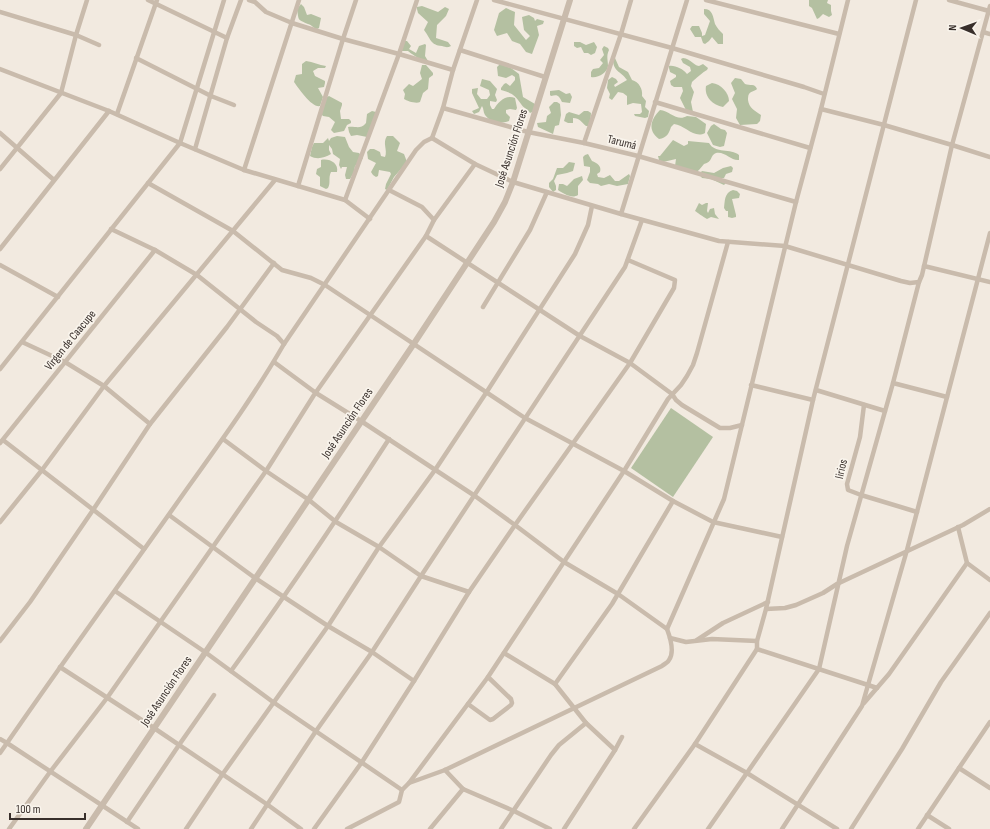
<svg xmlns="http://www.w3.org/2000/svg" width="990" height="829" font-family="'Sofia Sans Condensed',sans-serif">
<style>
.green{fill:#b4c0a1}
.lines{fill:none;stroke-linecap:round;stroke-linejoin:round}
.minor{stroke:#c9bbac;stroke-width:4.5}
.tertiary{stroke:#c9bbac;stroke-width:6}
.labels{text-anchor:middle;stroke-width:3.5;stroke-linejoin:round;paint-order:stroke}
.street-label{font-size:12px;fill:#382f2b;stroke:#f9f4ec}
</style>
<rect width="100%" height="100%" fill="#f2eae0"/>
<!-- green -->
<g class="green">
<polygon points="809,0 828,0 827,3 831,5 831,11 832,15 829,17 823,14 819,18 817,19 812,8 809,6"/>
<path d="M301,4L304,7L307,15L311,14L321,18L319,28L317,29C313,28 312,25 308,24C297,19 299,21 297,9Z"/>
<path d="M422,6L438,12L445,7L449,9L446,16L437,25L436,38L448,42L451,46C447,48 446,47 442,46C430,45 431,39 424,30L428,22L418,13L417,9V7Z"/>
<polygon points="506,8 515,12 514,25 526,40 530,36 524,30 522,17 529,15 534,18 535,21 537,19 544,21 543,24 537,26 539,35 532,54 526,52 520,44 512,41 507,33 497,36 494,30 499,13"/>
<path d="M704,9C713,9 713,17 715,24C717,28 720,31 723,34V44H718L712,37L709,41L705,44L703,43L701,37H695L690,29L692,26H699L702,33V36L705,35L710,21L704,14Z"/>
<path d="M404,41H407L411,46L409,49L416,53L419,46L425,44L426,45L425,56L428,61H421C417,56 412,55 408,51H401Z"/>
<polygon points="574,42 580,42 586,45 594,42 597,47 595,53 591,55 588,53 584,53 581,47 577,48 574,46"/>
<path d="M604,46L608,48L609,50C606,56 608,60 608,66C608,72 597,79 591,77V72L593,69L599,68L603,63L600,60L604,55L602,49Z"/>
<path d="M615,58L619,67L628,72L632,80C639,82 643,89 642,96L646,101L645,107L649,111L648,117L645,118L635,116L634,114H640L642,112L641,104L633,103L627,105V96L623,93L618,92L612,100L609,98L610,94L607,88L608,80L612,77L616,79L618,82L614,85L615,87L627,80C621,71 613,72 613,59Z"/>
<path d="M683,58C691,59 693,65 699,66L703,64L708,68L707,70C703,72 695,79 692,82L691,86L694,92L691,102L693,112H687L680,98L683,91L682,87H674L671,85L670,81L676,77V75L670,72L669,68V66C675,65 683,69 687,74L691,71L690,67L683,63L681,59Z"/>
<path d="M306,61C313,62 319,65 326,66L325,68H318L313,71L315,76L325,81V83L324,87L318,88L323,97L320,106C312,108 299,89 294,82L296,75L302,74V64Z"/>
<path d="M500,64L511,68L519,74L523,97L535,104L534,111L530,113C528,109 523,108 521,104C515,95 512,93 501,90V88L504,84L506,83L510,86L515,80V77L512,75L506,78L498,76L497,67Z"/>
<path d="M422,65H426L433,73V75L429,78L428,89L423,93L420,102C416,104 407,101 404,99L405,94L403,90L409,84L413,86L422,79L420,73Z"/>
<path d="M735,78L741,79L745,84C750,86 755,83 757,89C755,91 751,91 749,94C748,95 748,99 748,100C749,108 755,111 761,115L760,121L757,124L740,125L736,118L737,109L732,99L735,93L731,83Z"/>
<path d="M482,79L490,81L497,89L495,95L497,100L496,102L490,101V105L492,109H494C498,102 506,94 515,98L517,108L516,110L510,109L506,110V113L510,117L509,121C500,124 491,123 485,115C483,112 484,109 482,106L479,112L474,114L472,111L479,108L472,93V89L478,88L477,94L481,99H487L490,95L489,90L480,86Z"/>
<path d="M712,83C721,84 729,93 729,101L723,107C713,105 704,97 706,86Z"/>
<path d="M559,90L566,94L570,93L572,97L570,103L562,102C559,96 558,94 551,96L550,95V91Z"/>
<polygon points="329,96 342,103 342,105 340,111 341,119 349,119 351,121 351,123 347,125 344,131 334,133 331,130 335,122 329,117 323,116 321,114 327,97"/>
<polygon points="554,102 557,102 560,104 561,115 559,125 555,126 553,134 538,127 537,123 546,122 547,116 551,113 549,107"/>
<path d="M660,110C670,111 677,122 687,116L696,117L706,124L705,133C694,139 685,125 674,124L671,127C669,133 667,138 659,139C647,130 651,119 660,110Z"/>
<path d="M372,111L376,112L367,137L357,135L351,136L349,132L348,127C356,126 360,130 366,123L367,114Z"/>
<path d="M584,111H588L591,113L590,126H586C581,122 580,118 573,118V123H568L564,121L566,114L569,112L579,115Z"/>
<polygon points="714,124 721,129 725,130 727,133 724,146 720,147 713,145 707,133 711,126"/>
<path d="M337,136L345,137L349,147L353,152L359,153L363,158L361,161L355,166L354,172L350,179H346L345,175L347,167H342L341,169L339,165L340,159L333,154L332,149L329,145V150L331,154C324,158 317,160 310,156L312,147L314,143H323L328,138L329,141L331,138Z"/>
<path d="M387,136H393L400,143L397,151L404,154L407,162L394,177L387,190L385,189L386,184L391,174L390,172L379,170L378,176L376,177L373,175L371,172L376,163L368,159L367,152L370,149H374L380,152L381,156L385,157C388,150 382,143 387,136Z"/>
<path d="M673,140L684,146L688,144V141L709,143C715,154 731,148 739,155V160C731,161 725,151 716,153C710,155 713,162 704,164L699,170L695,173L675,166L676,159L663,162L659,160L658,156H660Z"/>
<path d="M588,154L592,161C597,163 602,166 600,172L597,174L598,177L604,178L610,175L615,181H619L629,174L630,176L628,184L617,186L609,184L601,186L598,184L590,183L587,180L590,172V167L584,166L583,157L585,155Z"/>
<path d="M321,160C329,158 339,163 337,172H331C328,178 331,183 328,188L326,189L320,186V177L316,174L317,169L321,167Z"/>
<polygon points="569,162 575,163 573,171 567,173 557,175 554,181 556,186 556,190 553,192 549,187 549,183 553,179 557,168 563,168"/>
<polygon points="731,166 733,168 732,172 726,174 724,178 720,178 726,183 724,185 711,179 702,178 699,174 702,171 714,173 723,168"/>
<path d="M582,176L583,180L578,186V195C572,199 564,194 558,190L559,184H563L567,186L574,179Z"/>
<path d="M733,190L737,191L740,194L739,198L732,199L736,215V217L732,218L728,217V211H726L724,208C725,201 724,193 733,190Z"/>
<path d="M699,203L702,205L706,203H708L707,211L708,213L710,209L714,208L715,214L719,219L711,217L707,219C703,217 697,212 695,211Z"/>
<polygon points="671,408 713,437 673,497 631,468"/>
</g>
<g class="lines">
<!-- minor -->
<g class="minor">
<polyline points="148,0 227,38"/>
<polyline points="249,0 255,2 266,12 292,23 343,39 399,54 453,70"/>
<polyline points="494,0 672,48 804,87 824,94"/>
<polyline points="706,0 839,34"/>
<polyline points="916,0 813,400 766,609 757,641 757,649 868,685 907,550 990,233"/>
<polyline points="949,0 989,11"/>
<polyline points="0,12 76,35 99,45"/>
<polyline points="983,32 990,34"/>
<polyline points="460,50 545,77"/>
<polyline points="136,58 211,96 234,105"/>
<polyline points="0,69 109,111 180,143 244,170 345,200 370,219"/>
<polyline points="655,102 810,148"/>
<polyline points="443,108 528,132 584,143 638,156 796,202"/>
<polyline points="821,109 884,125 952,145 990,6"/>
<polyline points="117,114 157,0"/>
<polyline points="0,133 54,180"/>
<polyline points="432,138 475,164 513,182 621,214 687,0"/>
<polyline points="584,143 621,34 631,0"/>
<polyline points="195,149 227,38 241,0"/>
<polyline points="0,169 61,93 76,35 87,0"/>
<polyline points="244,170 299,0"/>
<polyline points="148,183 233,231 282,270 311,278 325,285 525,418 624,471 673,501 713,522 782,537"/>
<polyline points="298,186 343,39 356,0"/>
<polyline points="389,190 422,207 434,220"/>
<polyline points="345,200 399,54 417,0"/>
<polyline points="621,214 719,241 785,246 901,281 910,283 919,282 922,275 952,145 990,157"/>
<polyline points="111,229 155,250 197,275 256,322 277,336 284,344"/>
<polyline points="426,236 580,336 630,363 674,288 675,280 628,260"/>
<polyline points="0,249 109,111"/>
<polyline points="0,265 58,297"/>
<polyline points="924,266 990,282"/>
<polyline points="919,282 893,383 947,397"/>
<polyline points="483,307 530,230 547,192"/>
<polyline points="22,342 65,362 104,386 150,424"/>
<polyline points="274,362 316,393 361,421 475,496 515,525 630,363 672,394 676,400 682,405 720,428 730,428 742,425"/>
<polyline points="0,369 180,143 224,0"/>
<polyline points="751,385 813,400"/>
<polyline points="816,390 885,411"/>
<polyline points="864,405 860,437 847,484 848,490 861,495 917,512"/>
<polyline points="223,439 266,471 309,500 336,522 379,547 421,576 469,592"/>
<polyline points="3,440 144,549"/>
<polyline points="0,443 155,250"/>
<path d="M169,515L255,578L328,626L372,652L414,681L469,592L515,525L564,562L618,594L667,629C670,637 675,652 669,660C668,663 664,664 662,666L445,770L409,783L402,790L399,802L347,829"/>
<polyline points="0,522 42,470 104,386 275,180"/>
<polyline points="958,527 967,563 990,580"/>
<polyline points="115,591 205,652 273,702 402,790"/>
<polyline points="766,609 785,608 796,605 823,593 837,584 963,525 990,509"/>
<polyline points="667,629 724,499 796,202 821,109 848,0"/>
<polyline points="670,638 686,642 712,639 757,641"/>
<polyline points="697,640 723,623 768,602"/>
<polyline points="0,641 30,602 93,510 150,424 227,327 274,263"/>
<polyline points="757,649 695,744 747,773 837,829"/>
<polyline points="504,653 555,684 586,723 615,750"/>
<polyline points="60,667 154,728 268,805 301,829"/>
<path d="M231,671C286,595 338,518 389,439"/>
<polyline points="555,684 612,604 673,501"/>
<polyline points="864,703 889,674 967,563"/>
<polyline points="468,704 490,720 493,719 511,705 512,703 511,699 488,677"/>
<polyline points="0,739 7,743 0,753"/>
<polyline points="959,768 990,722"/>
<polyline points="445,770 463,789 514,811 550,829"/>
<polyline points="409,783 488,677 624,471 668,399 681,385 687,376 693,365 697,353 728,242"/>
<polyline points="927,815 949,829"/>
<polyline points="127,822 179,745 214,695"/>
<polyline points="9,829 50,772 107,698 266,471 314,395 426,236 434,220 475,164"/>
<path d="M138,829L7,743C65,659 125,577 184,493C219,444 254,396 284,344L416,150L424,142L432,138L443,108L453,70L477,0"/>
<polyline points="186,829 222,775 328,626 379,547 435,470 486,393 575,254 588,225 592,206"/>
<polyline points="251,829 316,731 372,652 421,576 625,267 642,220"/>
<polyline points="314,829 362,762 414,681"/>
<polyline points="430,829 463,789"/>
<polyline points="501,829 551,755 559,745 586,723"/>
<polyline points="564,829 615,750 622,737"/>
<polyline points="634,829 695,744"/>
<polyline points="708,829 819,669 847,546 893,383"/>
<polyline points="782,829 862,706 868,685 877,688"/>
<polyline points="851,829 902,749 941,682 990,613"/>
<polyline points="918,829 959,768 990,788"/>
</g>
<!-- tertiary -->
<polyline class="tertiary" points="86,829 413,345 494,222 505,202 513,182 570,0"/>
</g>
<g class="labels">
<!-- street labels -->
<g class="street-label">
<text transform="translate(622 142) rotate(14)" y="4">Tarumá</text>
<text transform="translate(511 148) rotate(-72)" y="4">José Asunción Flores</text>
<text transform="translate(70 340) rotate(-51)" y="4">Virgen de Caacupe</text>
<text transform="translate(347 423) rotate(-56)" y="4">José Asunción Flores</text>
<text transform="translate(841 469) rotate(-77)" y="4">lirios</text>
<text transform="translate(166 691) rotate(-56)" y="4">José Asunción Flores</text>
</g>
</g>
<!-- north arrow -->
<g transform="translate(962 28) rotate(272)" stroke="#f9f4ec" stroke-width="3" paint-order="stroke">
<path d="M0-3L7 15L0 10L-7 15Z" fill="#382f2b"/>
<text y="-6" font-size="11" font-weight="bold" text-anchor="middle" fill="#382f2b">N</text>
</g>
<!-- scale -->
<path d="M10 813v6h75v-6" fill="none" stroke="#382f2b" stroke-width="2"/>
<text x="16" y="813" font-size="12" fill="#382f2b" stroke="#f9f4ec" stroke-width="3" paint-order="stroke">100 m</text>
</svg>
